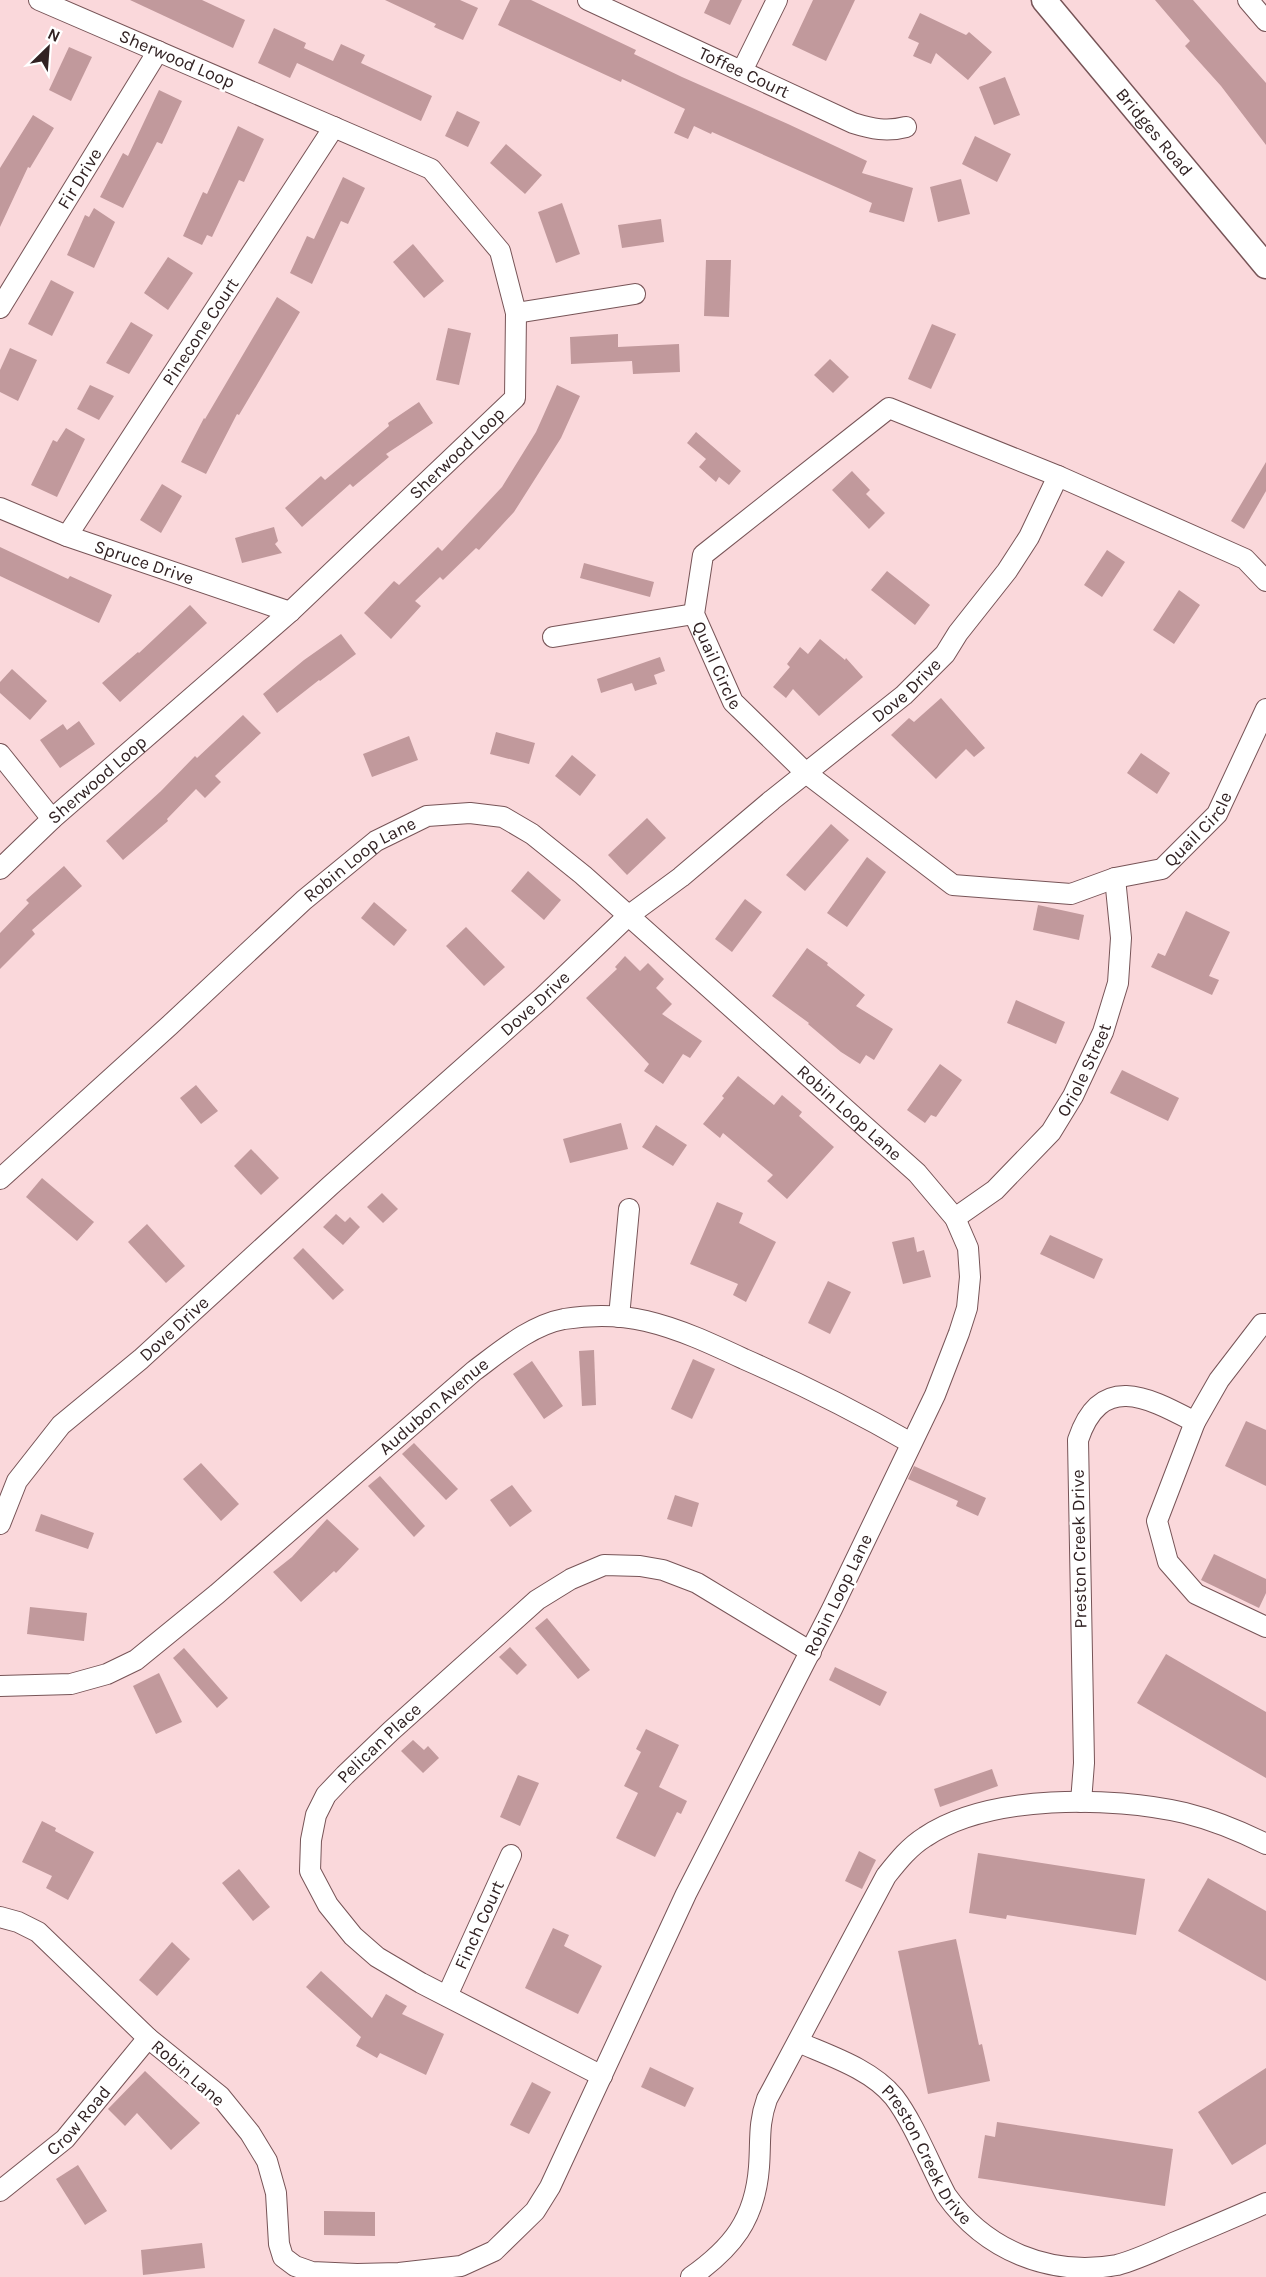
<svg xmlns="http://www.w3.org/2000/svg" width="1266" height="2277" font-family="Karla,sans-serif">
<style>
.building{fill:#c1999c}
.lines{fill:none;stroke-linecap:round;stroke-linejoin:round}
.minor-casing{stroke:#775457;stroke-width:22}
.tertiary-casing{stroke:#775457;stroke-width:27}
.minor{stroke:#fff;stroke-width:20}
.tertiary{stroke:#fff;stroke-width:24}
.labels{text-anchor:middle;stroke-width:5;stroke-linejoin:round;paint-order:stroke}
.street-label{font-size:18px;fill:#312223;stroke:#fff}
</style>
<rect width="100%" height="100%" fill="#fad8db"/>
<!-- building -->
<g class="building">
<polygon points="130,0 202,0 245,20 233,48"/>
<polygon points="385,0 460,0 478,8 463,40 434,27 436,24"/>
<polygon points="510,0 531,0 636,50 634,54 682,77 788,124 867,161 862,173 913,188 904,222 869,212 872,203 712,132 711,134 694,126 688,139 674,133 685,109 622,79 621,82 498,25"/>
<polygon points="710,0 742,0 730,25 704,13"/>
<polygon points="813,0 855,0 826,61 792,45"/>
<polygon points="1155,0 1193,0 1266,83 1266,145 1221,86 1185,46 1190,41"/>
<polygon points="920,13 966,35 969,32 992,52 968,80 936,53 931,64 913,56 919,43 908,38"/>
<polygon points="274,28 306,43 304,48 333,61 341,44 365,55 361,63 432,96 421,121 297,63 290,78 258,63"/>
<polygon points="69,47 92,57 71,101 49,90"/>
<polygon points="1005,77 1020,115 994,125 979,87"/>
<polygon points="159,90 182,101 162,144 157,142 123,208 100,197 123,153 128,156"/>
<polygon points="457,111 480,122 468,147 445,136"/>
<polygon points="33,115 54,128 30,168 28,167 0,227 0,168"/>
<polygon points="238,126 264,139 244,182 239,180 212,237 207,235 202,245 183,236 203,192 207,194"/>
<polygon points="975,136 1011,154 997,182 962,164"/>
<polygon points="506,144 542,175 525,194 490,163"/>
<polygon points="343,177 365,188 348,224 341,221 312,284 290,273 307,236 314,239"/>
<polygon points="961,179 970,214 938,222 930,187"/>
<polygon points="562,203 580,254 556,263 538,212"/>
<polygon points="94,208 115,222 94,268 67,255 85,215 89,217"/>
<polygon points="661,219 664,242 622,248 618,225"/>
<polygon points="413,244 444,281 424,298 393,262"/>
<polygon points="168,257 193,273 168,310 144,293"/>
<polygon points="706,260 731,260 729,317 704,316"/>
<polygon points="51,280 74,292 52,336 28,324"/>
<polygon points="277,297 300,312 239,415 237,414 206,474 181,462 204,418 205,419"/>
<polygon points="131,322 153,335 129,374 106,363"/>
<polygon points="932,324 956,334 931,389 908,379"/>
<polygon points="448,328 471,333 459,385 436,380"/>
<polygon points="618,334 618,347 679,344 680,372 633,374 632,361 571,364 570,337"/>
<polygon points="10,348 37,360 18,401 0,392 0,370"/>
<polygon points="830,359 849,377 833,393 814,375"/>
<polygon points="90,385 114,396 99,420 77,409"/>
<polygon points="557,385 580,396 561,438 514,512 479,550 476,548 443,580 440,577 415,601 421,606 391,639 364,613 394,581 399,585 438,547 442,551 502,487 536,432"/>
<polygon points="419,402 433,423 386,454 389,457 353,487 350,484 302,527 285,508 321,476 325,480 389,426 388,423"/>
<polygon points="66,428 85,439 57,497 31,485 53,440 57,442"/>
<polygon points="696,432 741,471 729,485 719,477 716,482 699,467 706,459 687,443"/>
<polygon points="1266,462 1266,491 1244,529 1231,521"/>
<polygon points="852,471 870,490 866,494 885,513 869,529 832,490"/>
<polygon points="162,484 182,496 161,533 140,520"/>
<polygon points="274,527 278,541 275,544 282,553 242,563 235,538"/>
<polygon points="0,547 68,579 70,576 112,595 99,623 0,576"/>
<polygon points="1107,550 1125,562 1102,597 1084,585"/>
<polygon points="584,563 654,582 650,597 580,578"/>
<polygon points="887,571 930,605 915,625 871,590"/>
<polygon points="1179,590 1200,605 1174,644 1153,630"/>
<polygon points="190,605 207,623 120,702 102,683 138,652 139,653"/>
<polygon points="341,634 356,654 320,681 319,680 277,713 263,694 304,660"/>
<polygon points="820,639 845,660 846,658 863,677 819,716 793,689 786,698 773,687 790,667 787,664 800,647 808,654"/>
<polygon points="660,657 665,671 654,675 657,684 635,691 632,683 601,693 597,679"/>
<polygon points="12,669 47,701 30,720 0,693 0,682"/>
<polygon points="941,698 985,748 974,757 966,749 936,779 891,735 909,718 914,722"/>
<polygon points="243,715 261,733 215,776 221,782 205,798 196,789 167,819 168,821 123,860 106,841 161,791 195,756 197,758"/>
<polygon points="79,721 95,744 60,768 40,740 63,724 67,730"/>
<polygon points="496,732 535,743 529,764 490,754"/>
<polygon points="409,736 418,760 372,777 363,754"/>
<polygon points="1141,753 1170,773 1157,794 1127,773"/>
<polygon points="572,755 596,775 580,796 555,776"/>
<polygon points="647,818 666,838 627,875 608,855"/>
<polygon points="831,824 849,840 805,891 786,875"/>
<polygon points="867,857 886,872 847,927 827,913"/>
<polygon points="64,866 82,886 32,930 35,934 0,969 0,933 29,903 26,900"/>
<polygon points="528,871 561,900 544,920 511,891"/>
<polygon points="745,899 762,912 732,952 715,939"/>
<polygon points="374,902 407,930 394,946 361,918"/>
<polygon points="1038,905 1084,915 1079,940 1033,930"/>
<polygon points="1186,911 1230,932 1209,976 1219,980 1212,995 1151,967 1158,953 1165,956"/>
<polygon points="466,927 505,967 484,986 446,946"/>
<polygon points="807,948 828,963 827,965 865,995 856,1006 893,1029 874,1060 866,1055 860,1064 841,1052 808,1024 809,1023 772,996"/>
<polygon points="625,956 640,971 648,963 664,979 656,988 672,1004 662,1014 702,1041 690,1058 683,1054 663,1084 644,1071 649,1064 586,998 617,969 615,967"/>
<polygon points="1016,1000 1065,1022 1056,1044 1007,1023"/>
<polygon points="940,1064 962,1080 936,1117 931,1115 925,1123 907,1110"/>
<polygon points="1122,1070 1179,1098 1168,1121 1110,1093"/>
<polygon points="738,1076 774,1105 782,1095 802,1112 799,1116 834,1147 787,1199 767,1181 773,1175 723,1133 720,1138 703,1124 724,1098 722,1096"/>
<polygon points="196,1085 218,1111 201,1124 180,1098"/>
<polygon points="621,1123 628,1149 570,1163 563,1139"/>
<polygon points="656,1125 687,1145 673,1166 642,1147"/>
<polygon points="251,1149 279,1178 261,1195 234,1166"/>
<polygon points="42,1178 94,1222 77,1241 26,1197"/>
<polygon points="382,1193 398,1209 383,1223 367,1207"/>
<polygon points="717,1202 743,1213 739,1223 776,1242 746,1302 733,1295 738,1284 690,1264"/>
<polygon points="336,1214 345,1222 350,1217 360,1227 343,1245 323,1227"/>
<polygon points="147,1224 185,1266 166,1283 128,1242"/>
<polygon points="1050,1235 1103,1259 1094,1279 1040,1254"/>
<polygon points="914,1237 917,1252 924,1250 931,1277 903,1284 892,1242"/>
<polygon points="303,1248 344,1290 333,1300 293,1258"/>
<polygon points="828,1281 851,1292 830,1334 808,1323"/>
<polygon points="594,1350 596,1405 582,1406 579,1351"/>
<polygon points="693,1359 715,1369 692,1419 671,1409"/>
<polygon points="532,1361 563,1406 544,1419 513,1374"/>
<polygon points="1246,1421 1266,1430 1266,1486 1225,1466"/>
<polygon points="414,1443 458,1489 446,1500 402,1454"/>
<polygon points="201,1463 239,1504 221,1521 183,1479"/>
<polygon points="914,1466 986,1498 978,1516 956,1506 958,1501 908,1479"/>
<polygon points="380,1476 425,1526 414,1537 368,1486"/>
<polygon points="512,1485 532,1511 510,1527 490,1500"/>
<polygon points="675,1495 699,1503 692,1527 667,1519"/>
<polygon points="41,1514 94,1533 88,1549 35,1531"/>
<polygon points="327,1519 359,1549 336,1573 334,1571 301,1602 273,1572 292,1557"/>
<polygon points="1214,1554 1266,1579 1266,1593 1259,1608 1201,1580"/>
<polygon points="30,1607 87,1613 84,1641 27,1634"/>
<polygon points="547,1618 590,1670 578,1679 535,1628"/>
<polygon points="510,1647 527,1665 517,1675 499,1657"/>
<polygon points="184,1648 228,1698 217,1708 173,1658"/>
<polygon points="1166,1654 1266,1712 1266,1778 1137,1703"/>
<polygon points="835,1667 887,1692 880,1706 829,1680"/>
<polygon points="159,1673 182,1722 156,1734 133,1686"/>
<polygon points="646,1729 679,1745 659,1787 687,1801 681,1814 677,1812 655,1857 616,1838 638,1793 624,1786 641,1752 636,1749"/>
<polygon points="413,1740 424,1750 428,1746 439,1758 423,1773 401,1751"/>
<polygon points="992,1769 998,1786 940,1807 934,1789"/>
<polygon points="518,1775 539,1783 520,1826 500,1817"/>
<polygon points="42,1821 56,1828 55,1831 94,1852 68,1900 46,1888 52,1876 22,1862"/>
<polygon points="859,1851 876,1860 862,1889 845,1881"/>
<polygon points="978,1853 1145,1879 1136,1935 1007,1915 1006,1919 969,1913"/>
<polygon points="239,1869 270,1907 253,1921 222,1883"/>
<polygon points="1208,1878 1266,1911 1266,1981 1178,1931"/>
<polygon points="553,1928 569,1935 564,1946 602,1966 578,2014 525,1988"/>
<polygon points="956,1939 979,2045 982,2044 990,2081 928,2094 898,1951"/>
<polygon points="172,1942 190,1959 157,1996 139,1980"/>
<polygon points="321,1971 372,2018 386,1994 407,2006 402,2014 444,2034 426,2075 380,2053 377,2058 356,2046 361,2037 306,1987"/>
<polygon points="650,2067 694,2088 685,2107 641,2087"/>
<polygon points="1266,2068 1266,2144 1232,2165 1198,2112"/>
<polygon points="145,2071 200,2123 171,2150 137,2113 125,2126 108,2109"/>
<polygon points="532,2082 551,2092 529,2134 510,2125"/>
<polygon points="997,2122 1173,2149 1165,2206 978,2178 985,2135 995,2137"/>
<polygon points="78,2165 107,2211 85,2225 56,2179"/>
<polygon points="324,2211 375,2212 375,2236 324,2235"/>
<polygon points="202,2243 205,2268 143,2275 141,2250"/>
</g>
<g class="lines">
<!-- minor casing -->
<g class="minor-casing">
<g id="minor">
<path id="s1" d="M588,0L853,123C872,129 887,132 906,127"/>
<polyline points="1248,0 1266,21"/>
<polyline points="742,71 777,0"/>
<path id="s2" d="M0,308L158,51"/>
<polyline points="516,313 635,294"/>
<path id="s3" d="M0,508L67,536L290,612"/>
<path id="s4" d="M67,536L334,127"/>
<path id="s5" d="M1266,581L1245,559L1058,476L889,408L703,555L694,614L733,702L806,773L953,885L1071,894L1115,878L1162,869L1217,814L1266,709"/>
<polyline points="553,637 694,614"/>
<polyline points="0,754 52,819"/>
<path id="s6" d="M0,869L52,819L290,612L515,398L516,313L500,251L431,169L39,0"/>
<path id="s7" d="M0,1179L170,1025L304,900L376,841L427,816L470,813L503,817L532,834L583,875L917,1173L955,1218L968,1248L970,1277L967,1308L959,1333L935,1395L832,1609L686,1894L550,2187L535,2211L494,2251L461,2266L399,2273L357,2274L312,2272L295,2266L283,2257L279,2244L276,2193L267,2161L250,2133L220,2096L148,2038L38,1932L18,1922L0,1917"/>
<path id="s8" d="M955,1218L995,1190L1051,1132L1073,1096L1103,1032L1118,983L1121,938L1115,878"/>
<polyline points="619,1317 629,1209"/>
<polyline points="1266,1324 1262,1324 1219,1380 1195,1422 1157,1521 1168,1562 1196,1594 1266,1627"/>
<path id="s9" d="M0,1524L17,1481L61,1425L141,1359L331,1185L543,997L628,916L681,877L772,800L904,695L945,654L958,633L1007,571L1029,537L1058,476"/>
<path id="s10" d="M0,1686L71,1684L107,1674L136,1660L217,1594L474,1371C501,1351 531,1325 564,1319C590,1315 621,1315 646,1321C680,1329 712,1344 744,1359C801,1384 857,1412 911,1443"/>
<path d="M1081,1802L1084,1763L1078,1440C1101,1371 1149,1398 1195,1422"/>
<path id="s11" d="M447,1996L511,1855"/>
<path id="s12" d="M798,2042C830,2056 871,2069 894,2097C914,2123 930,2165 946,2195C985,2250 1049,2277 1117,2265C1136,2260 1155,2251 1173,2243C1204,2230 1235,2217 1266,2203"/>
<path id="s13" d="M602,2076L421,1983L377,1957L353,1936L328,1905L310,1871L311,1840L316,1815L326,1795L345,1775L391,1731L537,1600L571,1579L604,1565L640,1566L663,1570L697,1583L811,1652"/>
<path id="s14" d="M0,2191L65,2139L148,2038"/>
<path d="M691,2277C732,2248 755,2220 759,2167C761,2141 758,2124 767,2099L886,1876C898,1861 909,1847 925,1837C989,1794 1111,1796 1185,1813C1213,1820 1240,1831 1266,1844"/>
</g>
</g>
<!-- tertiary casing -->
<g class="tertiary-casing">
<g id="tertiary">
<path id="s15" d="M1044,0L1266,266"/>
</g>
</g>
<!-- minor -->
<use href="#minor" class="minor"/>
<!-- tertiary -->
<use href="#tertiary" class="tertiary"/>
</g>
<g class="labels">
<!-- street labels -->
<g class="street-label">
<text transform="translate(177 59) rotate(23)" y="6">Sherwood Loop</text>
<text dy="6" stroke="none"><textPath href="#s1" startOffset="172">Toffee Court</textPath></text>
<text dy="6" stroke="none"><textPath href="#s15" startOffset="172">Bridges Road</textPath></text>
<text dy="6" stroke="none"><textPath href="#s2" startOffset="152">Fir Drive</textPath></text>
<text dy="6" stroke="none"><textPath href="#s4" startOffset="244">Pinecone Court</textPath></text>
<text dy="6" stroke="none"><textPath href="#s6" startOffset="618">Sherwood Loop</textPath></text>
<text dy="6" stroke="none"><textPath href="#s3" startOffset="154">Spruce Drive</textPath></text>
<text dy="6" stroke="none"><textPath href="#s5" startOffset="770">Quail Circle</textPath></text>
<text dy="6" stroke="none"><textPath href="#s9" startOffset="1238">Dove Drive</textPath></text>
<text dy="6" stroke="none"><textPath href="#s6" startOffset="132">Sherwood Loop</textPath></text>
<text dy="6" stroke="none"><textPath href="#s5" startOffset="1364">Quail Circle</textPath></text>
<text dy="6" stroke="none"><textPath href="#s7" startOffset="482">Robin Loop Lane</textPath></text>
<text dy="6" stroke="none"><textPath href="#s9" startOffset="752">Dove Drive</textPath></text>
<text dy="6" stroke="none"><textPath href="#s8" startOffset="200">Oriole Street</textPath></text>
<text dy="6" stroke="none"><textPath href="#s7" startOffset="1095">Robin Loop Lane</textPath></text>
<text dy="6" stroke="none"><textPath href="#s9" startOffset="266">Dove Drive</textPath></text>
<text dy="6" stroke="none"><textPath href="#s10" startOffset="532">Audubon Avenue</textPath></text>
<text transform="translate(1079 1549) rotate(-91)" y="6">Preston Creek Drive</text>
<text transform="translate(838 1595) rotate(-64)" y="6">Robin Loop Lane</text>
<text dy="6" stroke="none"><textPath href="#s13" startOffset="518">Pelican Place</textPath></text>
<text dy="6" stroke="none"><textPath href="#s11" startOffset="78">Finch Court</textPath></text>
<text transform="translate(188 2073) rotate(41)" y="6">Robin Lane</text>
<text dy="6" stroke="none"><textPath href="#s14" startOffset="106">Crow Road</textPath></text>
<text dy="6" stroke="none"><textPath href="#s12" startOffset="178">Preston Creek Drive</textPath></text>
</g>
</g>
<!-- north arrow -->
<g transform="translate(48 48) rotate(25)" stroke="#ffffff" stroke-width="4.5" paint-order="stroke">
<path d="M0-4.5L10 22L0 15L-10 22Z" fill="#312223"/>
<text y="-9" font-size="16" font-weight="bold" text-anchor="middle" fill="#312223">N</text>
</g>
</svg>
